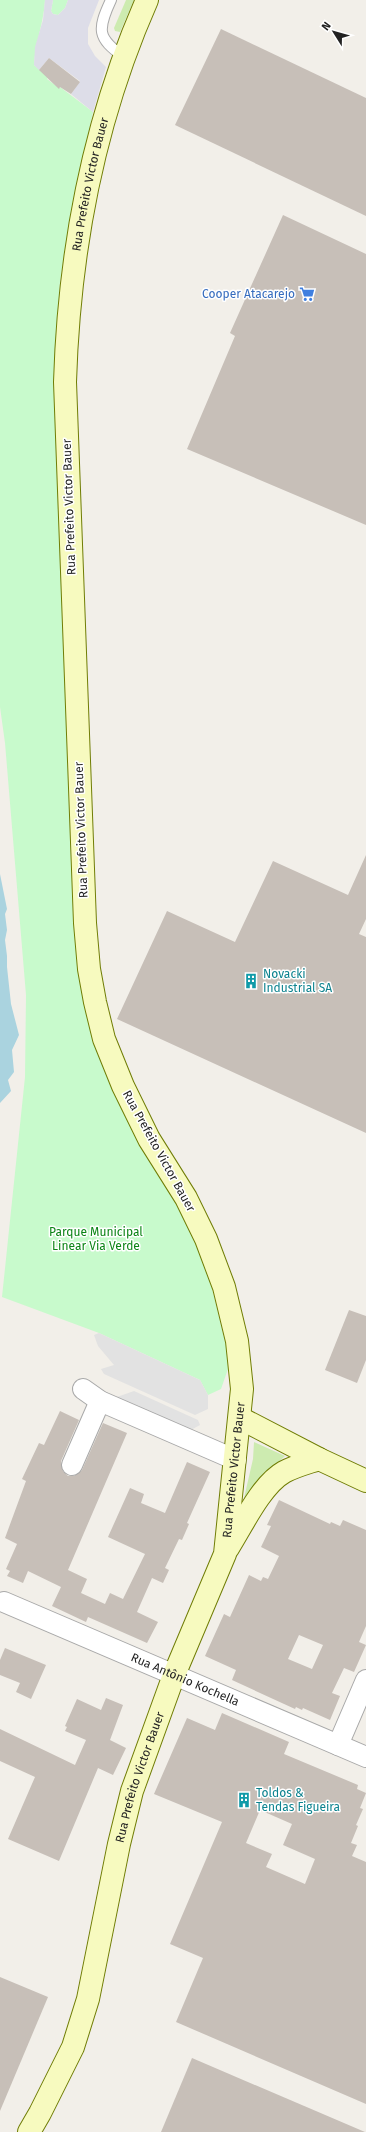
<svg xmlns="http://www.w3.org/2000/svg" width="366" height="2132" font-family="'Fira Sans',sans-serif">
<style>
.grass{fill:#cdebb0}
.park{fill:#c8facc}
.parking{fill:#e2e2e2}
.plaza{fill:#dddde8}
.water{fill:#aad3df}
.building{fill:#c7bfb8;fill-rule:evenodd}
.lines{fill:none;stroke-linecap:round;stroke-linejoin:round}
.lane-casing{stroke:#a9a9a9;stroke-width:12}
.street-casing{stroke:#a9a9a9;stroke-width:22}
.secondary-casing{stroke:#707d05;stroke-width:24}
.lane{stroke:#fff;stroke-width:10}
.street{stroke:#fff;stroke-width:20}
.secondary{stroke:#f7fabf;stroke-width:22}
.labels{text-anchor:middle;stroke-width:3;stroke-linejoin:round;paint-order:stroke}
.street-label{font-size:12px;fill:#222;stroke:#fff}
.shop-label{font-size:12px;fill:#366cbe;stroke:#fff;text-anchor:end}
.culture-label{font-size:12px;fill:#0d838f;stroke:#fff;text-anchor:start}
.park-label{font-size:12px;fill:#0c8416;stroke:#fff}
</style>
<rect width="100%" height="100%" fill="#f2efe9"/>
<!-- grass -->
<g class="grass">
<polygon points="126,0 134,0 120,32 115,31 114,28"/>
<polygon points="254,1442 285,1456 271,1469 249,1498 244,1498 253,1459"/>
</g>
<!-- park -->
<g class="park">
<path d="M0,0H45C44,22 35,43 34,65L48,77L47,79L59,88L60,87L93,112L69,223L60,282L54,383L71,850L77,964L92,1038L113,1089L176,1200L196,1240L212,1288L227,1350L228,1369L221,1389L208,1395L200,1380L99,1333L2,1297L25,1077L26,995L5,743L0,707Z"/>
<polygon points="53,0 68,0 65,8 58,15 53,14 51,11"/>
</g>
<!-- parking -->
<g class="parking">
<polygon points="99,1333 200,1380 208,1395 208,1409 195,1415 104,1374 101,1369 114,1365 98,1346 94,1335"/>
<polygon points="134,1391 198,1420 200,1425 189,1431 114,1398"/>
</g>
<!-- plaza -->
<polygon class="plaza" points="45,0 53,0 51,11 53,14 58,15 65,8 68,0 99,0 88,28 88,44 95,56 106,67 93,112 71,94 80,81 49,58 39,70 34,65 35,47 43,20"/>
<!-- water -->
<polygon class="water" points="0,857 0,874 7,909 5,914 7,930 5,940 7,956 7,967 11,1004 19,1035 12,1050 14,1072 8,1080 11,1091 0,1103"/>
<!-- building -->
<g class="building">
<polygon points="221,29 366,98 366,216 175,125"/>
<polygon points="49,58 80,82 71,94 60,87 59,89 39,70"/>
<polygon points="283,215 366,254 366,525 187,449 235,336 230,333"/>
<polygon points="366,855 366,919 359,934 366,937 366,1133 117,1019 167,911 235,942 273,861 348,895"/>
<polygon points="349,1310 366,1316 366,1360 357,1383 325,1370"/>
<polygon points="60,1411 79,1420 61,1461 63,1471 68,1476 74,1476 82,1470 103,1423 127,1433 68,1570 87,1579 81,1593 105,1604 110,1593 123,1599 145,1554 108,1537 130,1488 144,1494 141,1503 165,1513 187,1462 210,1472 187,1523 189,1524 182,1540 179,1539 165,1568 169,1570 163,1583 152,1578 137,1612 158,1622 147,1643 88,1617 86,1622 52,1606 61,1587 28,1571 23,1583 7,1576 10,1571 6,1569 17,1544 5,1538 26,1481 22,1479 39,1443 44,1445"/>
<path d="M279,1500L330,1524L331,1522L340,1526L343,1520L366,1530V1626L359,1642L366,1645L354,1672L344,1668L332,1693L340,1696L330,1720L303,1708L302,1710L296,1707L295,1709L232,1680L236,1670L205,1656L224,1614L230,1617L249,1575L261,1581L263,1577L268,1579L279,1556L261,1547L271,1526L267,1525ZM299,1635L323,1645L312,1669L288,1659Z"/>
<polygon points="5,1648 46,1665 31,1699 16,1692 20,1683 0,1675 0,1660"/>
<polygon points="106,1698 123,1705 110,1740 126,1748 113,1775 98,1768 59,1861 8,1839 35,1777 0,1761 0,1729 75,1765 86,1740 65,1731 67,1727 65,1726 77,1699 101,1710"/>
<path d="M222,1713L289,1742L284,1754L358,1785L357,1789L366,1793L360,1808L363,1809L356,1825L358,1826L351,1843L357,1845L352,1856L366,1862V2104L176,2022L203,1958L170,1944L222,1822L154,1794L187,1718L215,1730ZM260,1810L292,1824L283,1845L315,1859L305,1884L266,1867L272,1854L246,1843Z"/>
<polygon points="0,1977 48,1997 0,2111"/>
<polygon points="192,2058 365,2132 161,2132"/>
</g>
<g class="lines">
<!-- lane casing -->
<g class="lane-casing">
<path id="lane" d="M111,0C97,30 97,38 124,57"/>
</g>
<!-- street casing -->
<g class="street-casing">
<g id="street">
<polyline points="83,1389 100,1401 236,1460"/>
<polyline points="72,1465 100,1401"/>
<path id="s1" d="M4,1602L366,1757"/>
<polyline points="338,1745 366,1680"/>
</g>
</g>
<!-- secondary casing -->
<g class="secondary-casing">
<g id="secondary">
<polyline points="240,1418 319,1459 366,1481"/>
<path d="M228,1548C242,1526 261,1485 284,1472C295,1466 307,1463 319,1459"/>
<path id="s2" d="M29,2132L40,2113L73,2047L88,1999L119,1844L132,1791L174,1675L225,1554L242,1389L237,1341L224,1287L206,1239L186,1198L149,1139L123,1086L104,1039L95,1002L89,969L85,923L65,382C69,251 94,120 147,0"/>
</g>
</g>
<!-- lane -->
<use href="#lane" class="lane"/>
<!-- street -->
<use href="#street" class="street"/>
<!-- secondary -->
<use href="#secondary" class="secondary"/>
</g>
<!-- icons -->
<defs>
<g id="supermarket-bare" transform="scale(1.2)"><path d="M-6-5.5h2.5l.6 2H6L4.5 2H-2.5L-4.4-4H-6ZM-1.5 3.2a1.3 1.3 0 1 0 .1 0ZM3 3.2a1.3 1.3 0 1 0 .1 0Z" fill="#3f7fe0" stroke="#fff" stroke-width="2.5" paint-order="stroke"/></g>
<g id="building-bare" transform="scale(1.2)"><path d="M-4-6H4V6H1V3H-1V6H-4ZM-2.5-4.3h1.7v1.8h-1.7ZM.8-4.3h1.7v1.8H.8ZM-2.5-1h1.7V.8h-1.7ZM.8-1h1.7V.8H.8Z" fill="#0f9aa8" stroke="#fff" stroke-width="2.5" paint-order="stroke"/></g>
</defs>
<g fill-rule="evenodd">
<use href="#supermarket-bare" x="307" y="294"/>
<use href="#building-bare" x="251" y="981"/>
<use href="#building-bare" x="244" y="1800"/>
</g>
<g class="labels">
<!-- street labels -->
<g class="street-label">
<text dy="4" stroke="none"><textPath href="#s2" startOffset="2018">Rua Prefeito Victor Bauer</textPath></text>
<text transform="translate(69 507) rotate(-92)" y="4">Rua Prefeito Victor Bauer</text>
<text transform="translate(81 830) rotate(-92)" y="4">Rua Prefeito Victor Bauer</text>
<text transform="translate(159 1151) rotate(61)" y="4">Rua Prefeito Victor Bauer</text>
<text dy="4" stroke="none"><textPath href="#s2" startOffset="698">Rua Prefeito Victor Bauer</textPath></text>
<text dy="4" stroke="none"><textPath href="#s1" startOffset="197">Rua Antônio Kochella</textPath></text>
<text dy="4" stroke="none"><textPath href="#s2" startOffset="374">Rua Prefeito Victor Bauer</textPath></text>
</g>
<!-- shop labels -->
<g class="shop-label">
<text x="295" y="298">Cooper Atacarejo</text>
</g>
<!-- culture labels -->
<g class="culture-label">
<text x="263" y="978">Novacki<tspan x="263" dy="14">Industrial SA</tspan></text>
<text x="256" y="1797">Toldos &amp;<tspan x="256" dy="14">Tendas Figueira</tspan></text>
</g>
<!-- park labels -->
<g class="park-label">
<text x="96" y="1236">Parque Municipal<tspan x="96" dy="14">Linear Via Verde</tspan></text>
</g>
</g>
<!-- north arrow -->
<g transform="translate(334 32) rotate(307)" stroke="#ffffff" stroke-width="3" paint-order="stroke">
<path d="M0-3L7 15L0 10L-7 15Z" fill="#222222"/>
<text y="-6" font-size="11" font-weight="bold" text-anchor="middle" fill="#222222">N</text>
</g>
</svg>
